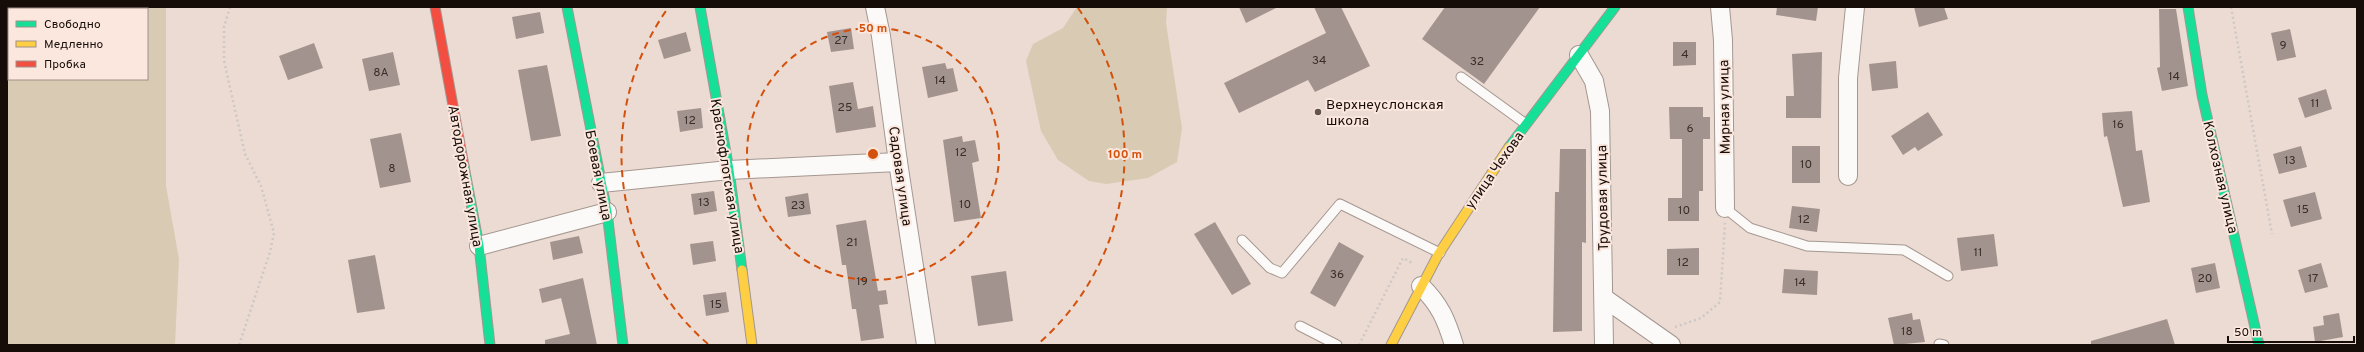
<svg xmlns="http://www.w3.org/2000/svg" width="2364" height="352" font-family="Overpass,sans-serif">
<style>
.green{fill:#d9cab4;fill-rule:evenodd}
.building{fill:#a3938e}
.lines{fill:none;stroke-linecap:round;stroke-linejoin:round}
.lane-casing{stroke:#a49791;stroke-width:11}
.street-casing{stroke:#a49791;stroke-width:20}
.fast-casing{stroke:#a49791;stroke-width:11}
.slow-casing{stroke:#a49791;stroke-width:11}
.jam-casing{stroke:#a49791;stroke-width:11}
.path{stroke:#cdc8c6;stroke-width:2.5;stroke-dasharray:2 3;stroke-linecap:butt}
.lane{stroke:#fcfaf8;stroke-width:9}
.street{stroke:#fcfaf8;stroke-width:18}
.fast{stroke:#16e098;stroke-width:9}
.slow{stroke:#ffcf43;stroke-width:9}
.jam{stroke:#f24e42;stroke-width:9}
.ring{fill:none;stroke:#d3510c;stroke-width:2;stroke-dasharray:7 5}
.poi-dot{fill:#62554f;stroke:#fbe7de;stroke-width:1.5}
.labels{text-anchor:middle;stroke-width:4;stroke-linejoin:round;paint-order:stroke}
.number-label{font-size:12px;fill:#3a2e2a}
.poi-label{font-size:14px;fill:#170d08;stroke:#fbe7de;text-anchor:start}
.street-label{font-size:14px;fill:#170d08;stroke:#fbe7de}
.centre{fill:#d3510c;stroke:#fbe7de;stroke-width:2}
.ring-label{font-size:12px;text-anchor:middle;font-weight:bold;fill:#d3510c;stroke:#fbe7de;stroke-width:4;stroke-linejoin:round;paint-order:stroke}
</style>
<rect width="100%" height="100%" fill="#ecdbd2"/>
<!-- green -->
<g class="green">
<path d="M7,7H166V186L179,259L175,345H7ZM9,9H147V79H9Z"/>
<polygon points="1077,7 1167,7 1166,23 1182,128 1177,162 1148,178 1106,184 1089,181 1058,160 1041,131 1026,61 1033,44 1063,28"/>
</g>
<!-- building -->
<g class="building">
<polygon points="1239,7 1278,7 1246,23"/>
<polygon points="1314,7 1341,7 1370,66 1315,92 1308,80 1239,113 1224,83 1326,33"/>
<polygon points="1445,7 1540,7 1484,84 1422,39"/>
<polygon points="1777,7 1818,7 1816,21 1776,15"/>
<polygon points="1914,7 1944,7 1948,19 1919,27"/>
<polygon points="2159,9 2176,9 2188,86 2162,91 2157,68 2160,67"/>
<polygon points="540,12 544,33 516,39 512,17"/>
<polygon points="851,28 854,49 831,52 827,32"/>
<polygon points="2290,29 2296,57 2277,61 2271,33"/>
<polygon points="686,32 691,51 664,59 658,40"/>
<polygon points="1673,42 1696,42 1696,65 1673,66"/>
<polygon points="314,43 323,68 288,80 279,56"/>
<polygon points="393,52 400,85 369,91 362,59"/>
<polygon points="1822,52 1821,118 1786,118 1786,96 1794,96 1792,54"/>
<polygon points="1896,61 1898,88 1872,91 1869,64"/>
<polygon points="945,63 947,69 953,68 958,91 928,98 922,67"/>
<polygon points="547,65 561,136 531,141 518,70"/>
<polygon points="853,82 858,109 873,106 876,127 836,133 829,86"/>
<polygon points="2326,89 2332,109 2305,118 2298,98"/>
<polygon points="1669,107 1703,107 1703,117 1710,117 1710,139 1703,139 1703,191 1699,191 1699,221 1668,221 1668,198 1682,198 1682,139 1670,139"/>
<polygon points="701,108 703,128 680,132 677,111"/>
<polygon points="2132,111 2136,151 2142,150 2150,202 2123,207 2107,136 2104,137 2102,113"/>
<polygon points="1928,112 1943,135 1918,151 1915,147 1903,155 1891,136"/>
<polygon points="401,133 411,182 380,188 370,139"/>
<polygon points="962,136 963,142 975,140 979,161 972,163 981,218 954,222 943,140"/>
<rect x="1792" y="146" width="28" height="37"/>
<polygon points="2301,146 2307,167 2279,174 2273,154"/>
<polygon points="1560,149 1586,149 1586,243 1582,242 1582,331 1553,332 1555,192 1559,192"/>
<polygon points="714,191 717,211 694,215 691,194"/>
<polygon points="2315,192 2322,219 2291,227 2283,200"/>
<polygon points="808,193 811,214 788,217 785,197"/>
<polygon points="1792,206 1820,209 1817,232 1789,228"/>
<polygon points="866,220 878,291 886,290 888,304 879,305 884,338 861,341 856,309 852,309 846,265 842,265 836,225"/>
<polygon points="1215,222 1251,284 1232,295 1194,234"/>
<polygon points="1994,234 1998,266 1961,271 1957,238"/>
<polygon points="579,236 583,253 553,260 550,242"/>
<polygon points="713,241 716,261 693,265 690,244"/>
<polygon points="1339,242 1364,256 1335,307 1310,293"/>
<polygon points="1699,248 1699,275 1667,275 1667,249"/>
<polygon points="375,255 385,309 357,313 348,260"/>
<polygon points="2215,263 2220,288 2196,293 2191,268"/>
<polygon points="2321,263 2328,287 2305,293 2298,270"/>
<polygon points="1784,269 1818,271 1817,295 1782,293"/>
<polygon points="1006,271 1013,321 978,326 971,276"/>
<polygon points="583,278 597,345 545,345 545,340 570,334 561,298 542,303 539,289"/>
<polygon points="726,292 729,312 706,316 703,295"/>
<polygon points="1912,313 1913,320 1920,319 1925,342 1894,345 1888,318"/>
<polygon points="2339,313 2343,337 2315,342 2313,327 2324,325 2323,316"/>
<polygon points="2167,319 2175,345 2091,345 2091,341"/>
</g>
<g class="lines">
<!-- lane casing -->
<g class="lane-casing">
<g id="lane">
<polyline points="1461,77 1526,124"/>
<polyline points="1725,208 1750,228 1807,246 1904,250 1948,276"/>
<polyline points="1242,240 1270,268 1282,273 1340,204 1440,253"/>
<polyline points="1300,326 1337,345"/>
<polyline points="1939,344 1944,345"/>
</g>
</g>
<!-- street casing -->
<g class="street-casing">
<g id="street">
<polyline points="875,7 881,36 898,162 926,345"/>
<polyline points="1720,7 1723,40 1725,208"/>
<polyline points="1579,55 1594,81 1600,111 1604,345"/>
<polyline points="1848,176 1848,78 1855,7"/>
<polyline points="601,183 729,170 898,162"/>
<polyline points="479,246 607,212"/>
<path d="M1421,286C1440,305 1446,319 1454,345"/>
<polyline points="1604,298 1671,345"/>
</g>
</g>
<!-- fast casing -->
<g class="fast-casing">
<g id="fast">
<polyline points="567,7 607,212 623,345"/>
<polyline points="700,7 729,170 742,270"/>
<polyline points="2188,7 2202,95 2259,345"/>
<polyline points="1509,147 1615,7"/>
<polyline points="464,166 479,246 490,345"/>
</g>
</g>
<!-- slow casing -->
<g class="slow-casing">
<g id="slow">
<polyline points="742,270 752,345"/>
<polyline points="1391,345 1438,255 1509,147"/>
</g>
</g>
<!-- jam casing -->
<g class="jam-casing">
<polyline id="jam" points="435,7 464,166"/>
</g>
<!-- path -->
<g class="path">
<polyline points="230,7 224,27 224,61 245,154 261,186 274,233 270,252 239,345"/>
<polyline points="2231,7 2272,234"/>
<polyline points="1675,327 1701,318 1720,302 1725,223"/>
<polyline points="1359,345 1403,258 1412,263"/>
</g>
<!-- lane -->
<use href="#lane" class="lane"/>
<!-- street -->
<use href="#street" class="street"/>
<!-- fast -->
<use href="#fast" class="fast"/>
<!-- slow -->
<use href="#slow" class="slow"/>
<!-- jam -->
<use href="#jam" class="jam"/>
</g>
<!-- distance rings -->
<g class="ring">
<circle cx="873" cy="154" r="126"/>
<path d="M708 344A252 252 0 0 1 668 8M1078 8A252 252 0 0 1 1038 344"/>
</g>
<!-- markers -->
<circle class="poi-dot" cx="1318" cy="112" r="4"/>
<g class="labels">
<!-- number labels -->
<g class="number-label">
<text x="841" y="44">27</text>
<text x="2283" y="49">9</text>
<text x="1685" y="58">4</text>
<text x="1319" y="64">34</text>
<text x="1477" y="65">32</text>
<text x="381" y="76">8А</text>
<text x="2174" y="80">14</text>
<text x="940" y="84">14</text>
<text x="2315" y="107">11</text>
<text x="845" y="111">25</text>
<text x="690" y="124">12</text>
<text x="2118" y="128">16</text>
<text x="1690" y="132">6</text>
<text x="961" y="156">12</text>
<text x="2290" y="164">13</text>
<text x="1806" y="168">10</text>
<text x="392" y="172">8</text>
<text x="704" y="206">13</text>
<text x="965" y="208">10</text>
<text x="798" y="209">23</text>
<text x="2303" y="213">15</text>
<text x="1684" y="214">10</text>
<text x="1804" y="223">12</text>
<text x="852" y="246">21</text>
<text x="1978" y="256">11</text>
<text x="1683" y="266">12</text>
<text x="1337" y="278">36</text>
<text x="2205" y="282">20</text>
<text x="2313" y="282">17</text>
<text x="862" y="285">19</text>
<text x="1800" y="286">14</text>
<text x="716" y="308">15</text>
<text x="1907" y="335">18</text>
</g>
<!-- poi labels -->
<g class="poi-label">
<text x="1326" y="109">Верхнеуслонская<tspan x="1326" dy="16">школа</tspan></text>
</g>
<!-- street labels -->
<g class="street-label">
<text transform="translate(1724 107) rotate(-91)" y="5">Мирная улица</text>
<text transform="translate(1494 170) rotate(-55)" y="5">улица Чехова</text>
<text transform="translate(599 175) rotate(79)" y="5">Боевая улица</text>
<text transform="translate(466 176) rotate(80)" y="5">Автодорожная улица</text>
<text transform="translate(728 176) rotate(81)" y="5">Краснофлотская улица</text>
<text transform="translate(901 176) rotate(82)" y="5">Садовая улица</text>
<text transform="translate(2221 177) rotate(77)" y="5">Колхозная улица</text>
<text transform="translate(1602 198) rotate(-91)" y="5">Трудовая улица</text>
</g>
</g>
<circle cx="873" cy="154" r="6" class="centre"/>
<g class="ring-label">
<text x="873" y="32">50 m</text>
<text x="1125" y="158">100 m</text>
</g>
<!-- border -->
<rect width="2364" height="352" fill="none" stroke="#170d08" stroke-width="16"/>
<!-- legend -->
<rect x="8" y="8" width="140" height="72" fill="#fbe7de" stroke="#a09088"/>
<rect x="16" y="21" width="20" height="6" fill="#16e098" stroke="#a09088"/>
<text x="44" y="28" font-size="12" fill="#170d08">Свободно</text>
<rect x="16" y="41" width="20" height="6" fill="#ffcf43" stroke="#a09088"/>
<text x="44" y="48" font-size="12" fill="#170d08">Медленно</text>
<rect x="16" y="61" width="20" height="6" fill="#f24e42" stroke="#a09088"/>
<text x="44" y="68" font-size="12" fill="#170d08">Пробка</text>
<!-- scale -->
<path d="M2228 336v6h126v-6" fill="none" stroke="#170d08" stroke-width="2"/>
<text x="2234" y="336" font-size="12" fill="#170d08" stroke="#fbe7de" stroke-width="3" paint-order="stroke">50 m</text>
</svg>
